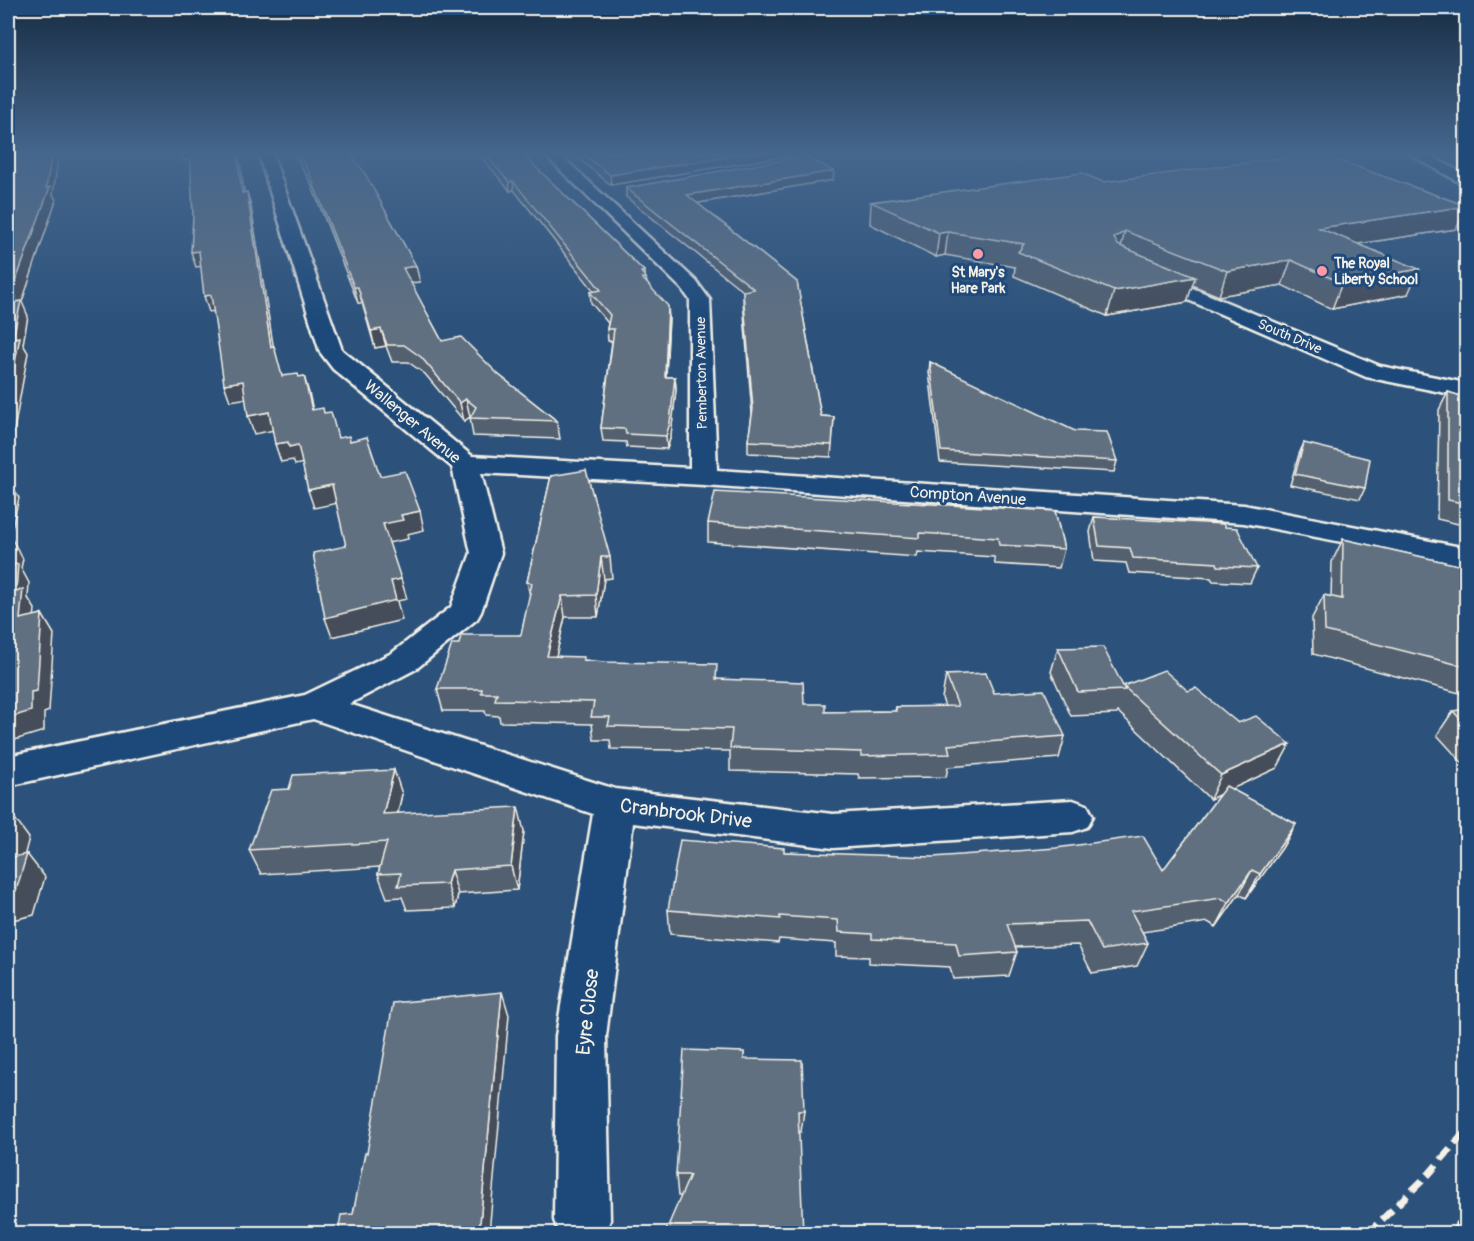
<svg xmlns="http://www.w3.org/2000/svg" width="1474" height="1241" font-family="Pangolin,sans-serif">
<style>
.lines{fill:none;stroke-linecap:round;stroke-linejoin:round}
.minor-casing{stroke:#f4f1e8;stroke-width:5}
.minor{fill:#1f4a7a;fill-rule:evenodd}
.rail{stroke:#f4f1e8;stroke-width:7;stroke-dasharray:14 7;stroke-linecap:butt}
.wall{fill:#53606f;stroke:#f4f1e8;stroke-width:1.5}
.shaded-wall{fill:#444e5a;stroke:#f4f1e8;stroke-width:1.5}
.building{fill:#617081;stroke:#f4f1e8;stroke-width:1.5}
.poi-dot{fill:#ff9aa2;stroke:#1f4a7a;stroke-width:2}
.labels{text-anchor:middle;stroke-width:6;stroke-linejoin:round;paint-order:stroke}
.far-poi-label{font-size:14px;font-weight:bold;fill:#f4f1e8;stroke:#1f4a7a;text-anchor:start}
.far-street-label{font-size:14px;fill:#f4f1e8;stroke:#1f4a7a}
.street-label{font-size:16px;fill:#f4f1e8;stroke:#1f4a7a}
.near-street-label{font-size:20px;fill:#f4f1e8;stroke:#1f4a7a}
</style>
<rect width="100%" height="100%" fill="#2c527b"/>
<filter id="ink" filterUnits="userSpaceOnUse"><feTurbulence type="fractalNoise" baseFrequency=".0167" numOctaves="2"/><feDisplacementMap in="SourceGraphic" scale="12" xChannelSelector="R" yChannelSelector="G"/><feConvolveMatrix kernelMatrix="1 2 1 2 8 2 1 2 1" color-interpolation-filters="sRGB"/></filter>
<g filter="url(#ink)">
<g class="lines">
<!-- minor casing -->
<g class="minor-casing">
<g id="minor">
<polygon points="258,153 272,153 342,350 472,456 690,468 690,300 682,289 543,153 558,153 696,281 710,300 717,470 1244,505 1466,548 1466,566 1244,523 704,485 481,473 501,553 481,612 477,619 416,669 349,704 615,789 833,814 1073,800 1087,805 1093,816 1087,827 1073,832 833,848 633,823 606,1036 610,1220 605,1234 559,1234 554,1220 556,1036 593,814 313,719 8,786 8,756 305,695 392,653 451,607 471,553 452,467 333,369 320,352"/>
<polygon points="1408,153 1425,153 1466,175 1466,186"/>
<polygon points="1149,270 1380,366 1466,383 1466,397 1366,377 1142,280 1139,276 1142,272"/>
</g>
</g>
<!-- minor -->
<use href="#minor" class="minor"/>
<!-- rail -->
<g class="rail">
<polyline points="1367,1234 1429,1174 1466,1131"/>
<polyline points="1452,1234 1466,1214"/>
</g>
</g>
<!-- wall -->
<g class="wall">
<polygon points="294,153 350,153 420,282 411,283 442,341 499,375 557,421 560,439 473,436 470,417 464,421 425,374 408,362 392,362 386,346 375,348 362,303 358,303 311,184"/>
<polygon points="478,153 521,153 644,271 644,275 646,278 647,283 669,317 666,377 675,377 676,389 671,435 667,449 627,447 626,442 603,441 601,428 612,341 608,341 607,329 608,323 591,303 590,292 594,291 514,190 510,191"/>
<polygon points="572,153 786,153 786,156 611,185"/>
<polygon points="833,180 697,203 797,282 821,416 834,417 831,457 748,453 748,441 752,414 743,302 743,291 626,197 626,188"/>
<polygon points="1103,182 1456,229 1358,244 1408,294 1332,309 1282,285 1219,296 1192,285 1187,302 1107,316 1014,276 1015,267 945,255 936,257 870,224 871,202"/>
<polygon points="930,362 1117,461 1114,472 940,462 929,372"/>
<polygon points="1448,392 1467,398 1467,526 1437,519 1439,410"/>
<polygon points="1304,443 1365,488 1360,499 1290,485 1299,454"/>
<polygon points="551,476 610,557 612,578 604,579 598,617 565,617 556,656 717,679 804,704 825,712 895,711 896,707 945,707 942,698 946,675 994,693 1065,736 1059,758 948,767 946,777 859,778 858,774 730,771 730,751 611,749 610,740 594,740 592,724 500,722 499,716 486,715 485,711 443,711 437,689 459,644 521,635 530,596 527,582"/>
<polygon points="1055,511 1064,549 1059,568 995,564 994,557 918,552 917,557 708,542 708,523"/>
<polygon points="1094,517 1225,527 1257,568 1250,583 1213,581 1211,578 1129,573 1126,563 1094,561 1090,532"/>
<polygon points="1343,539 1467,567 1467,695 1313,654 1312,618 1324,595 1331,597 1332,562"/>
<polygon points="1058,648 1123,686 1188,691 1238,723 1290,744 1277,768 1231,789 1296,824 1282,848 1246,898 1239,894 1216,927 1208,922 1142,932 1148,943 1137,966 1092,973 1078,945 1015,947 1017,952 1009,976 953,979 950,967 869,963 869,957 836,956 836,943 779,939 778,943 670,934 668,910 784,852 1163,870 1220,794 1210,799 1118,712 1117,714 1071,716 1051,672"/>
<polygon points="1467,709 1467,768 1437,735 1453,711"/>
<polygon points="289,789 402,794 398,813 524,831 517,890 458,894 455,908 407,910 402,897 387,898 378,874 380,867 261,874 249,850"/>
<polygon points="744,1052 744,1059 804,1111 801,1132 799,1132 681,1196 678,1196 676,1175"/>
</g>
<!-- shaded-wall -->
<g class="shaded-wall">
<polygon points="52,153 59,153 53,194 56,200 22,302 28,316 23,344 28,353 8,464 8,397 13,338 10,297 46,188"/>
<polygon points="181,153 192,153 194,159 184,161"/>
<polygon points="237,153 239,153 246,206 242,193"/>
<polygon points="751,153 786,153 786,156 611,185 610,175"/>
<polygon points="834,171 833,180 687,205 687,195"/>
<polygon points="513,181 514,190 510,191 509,182"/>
<polygon points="247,192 251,206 276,363 271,347"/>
<polygon points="1467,206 1456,229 1311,251 1319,228"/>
<polygon points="1125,231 1119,255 1114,238"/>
<polygon points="948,232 945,255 936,257 939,233"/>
<polygon points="199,251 204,266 196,267 191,252"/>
<polygon points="1291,260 1282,285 1219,296 1227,271"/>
<polygon points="416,266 420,282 407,283 403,268"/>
<polygon points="1419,269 1408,294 1332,309 1342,283"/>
<polygon points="644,271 644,278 646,278 647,288 642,289 641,272"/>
<polygon points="1195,277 1187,302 1107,316 1114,291"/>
<polygon points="354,287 358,287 362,303 358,303"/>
<polygon points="211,295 216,311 209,312 204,296"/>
<polygon points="668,306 669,317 665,389 665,377"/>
<polygon points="381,329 386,346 375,348 371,331"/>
<polygon points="304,376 309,393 317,427 312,410"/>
<polygon points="675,377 676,389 671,435 667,449 666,436"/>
<polygon points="243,381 249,398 230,401 224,384"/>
<polygon points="466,399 470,417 464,421 460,403"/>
<polygon points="269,412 275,430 254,434 248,416"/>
<polygon points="288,442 298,445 304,463 295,465 293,460 281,462 275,444"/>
<polygon points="8,479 19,498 10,536 23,559 21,568 29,583 28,598 35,609 32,639 20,619 16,591 8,571"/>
<polygon points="332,485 338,503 314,508 308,490"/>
<polygon points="420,511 424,530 407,534 408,539 388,543 383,524 401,515"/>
<polygon points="601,557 604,579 598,617 596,595"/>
<polygon points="401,579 407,599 397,601 402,620 332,637 325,618 391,581"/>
<polygon points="562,596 565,617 551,678 547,656"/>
<polygon points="42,614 54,634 49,711 44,713 44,731 8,742 8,718 31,692"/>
<polygon points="1290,744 1277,768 1210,799 1221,775"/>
<polygon points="394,770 402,794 392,838 383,814"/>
<polygon points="8,796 15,807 12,815 29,838 17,883 8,871"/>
<polygon points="518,807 524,831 517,890 511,866"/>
<polygon points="1296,824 1282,848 1246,898 1260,874"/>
<polygon points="27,854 45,877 34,915 8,921 8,893"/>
<polygon points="451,870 458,894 455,908 447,884"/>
<polygon points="1252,870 1239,894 1216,927 1229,903"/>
<polygon points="502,992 509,1015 489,1233 479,1233"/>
</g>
<!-- building -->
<g class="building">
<polygon points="8,153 52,153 46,188 50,187 10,297 16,297 15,302 21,301 13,338 20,337 8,397"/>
<polygon points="190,153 237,153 242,193 247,192 271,347 274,346 282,376 298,374 299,377 304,376 312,410 323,408 324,413 331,412 338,438 349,436 350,441 367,437 380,476 405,471 420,511 401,515 403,520 383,524 401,579 391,581 396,600 325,618 313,553 346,546 332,485 308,490 298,445 289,447 288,442 275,444 269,412 248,416 243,381 224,384 211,295 204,296 199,251 191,252 193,215"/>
<polygon points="298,153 350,153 364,172 416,266 403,268 442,341 461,337 499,375 557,421 470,418 476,407 466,399 460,403 421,357 404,345 387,345 381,329 371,331 358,287 354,287 308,170"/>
<polygon points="484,153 521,153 644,271 641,272 646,278 642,278 668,306 665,377 675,377 670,423 666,436 626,434 625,429 601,428 614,329 607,329 610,315 590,292 601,290 513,181 509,182"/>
<polygon points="582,153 751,153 610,175"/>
<polygon points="1318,153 1467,206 1319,228 1419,269 1342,283 1291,260 1227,271 1125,231 1114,238 1118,245 1195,277 1114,291 1018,252 1024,244 948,232 939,233 871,202 1082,173 1103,182"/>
<polygon points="805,156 834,171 687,195 797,282 821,416 834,417 832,445 748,441 753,409 743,291 754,289 626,188"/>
<polygon points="930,362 1075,431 1107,432 1117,461 941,451"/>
<polygon points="1448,392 1467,398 1467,504 1448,500"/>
<polygon points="1304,443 1370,459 1365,488 1295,474"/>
<polygon points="586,470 610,557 601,557 596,595 562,596 547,656 584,657 583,660 604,662 717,664 716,679 803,682 804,704 825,704 825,712 896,711 896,707 958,706 946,675 986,673 994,693 1044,690 1065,736 948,745 950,754 861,756 861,752 730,748 732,729 608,726 610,717 591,717 594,702 495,700 497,693 481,693 482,689 437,689 452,644 459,644 461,635 521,635 532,583 527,582 551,476"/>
<polygon points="715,492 1055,511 1064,549 999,545 998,538 920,533 920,538 708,523"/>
<polygon points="1094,517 1223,524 1225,527 1237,528 1257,568 1218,566 1217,563 1133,558 1130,548 1099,546"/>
<polygon points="1343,539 1467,567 1467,667 1325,631 1324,595 1342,599"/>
<polygon points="12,540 8,557 8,541"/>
<polygon points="18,564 16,591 23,589 20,619 42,614 37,691 31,692 31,711 8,718 8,566"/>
<polygon points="1103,647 1123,686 1164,670 1188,691 1196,688 1238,723 1256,716 1290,744 1221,775 1123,686 1125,690 1078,692 1058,648"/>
<polygon points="1467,709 1467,726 1453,711"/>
<polygon points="394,770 383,814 518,807 511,866 451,870 447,884 398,886 401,873 378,874 387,842 249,850 271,790 289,789 293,775"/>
<polygon points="1226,786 1296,824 1260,874 1252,870 1229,903 1221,898 1131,911 1148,943 1102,950 1087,921 1007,924 1017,952 959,956 956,943 872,939 872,934 839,932 838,920 780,916 780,919 668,910 680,840 784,848 784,852 933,857 1056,848 1143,836 1163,870"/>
<polygon points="12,814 8,830 8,815"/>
<polygon points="27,854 16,891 8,893 8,858"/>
<polygon points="502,992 479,1233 338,1233 341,1215 353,1214 365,1153 367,1153 393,1003"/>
<polygon points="684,1050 744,1052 744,1059 802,1060 804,1111 798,1111 803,1233 665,1233 690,1175 676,1175"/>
</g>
</g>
<!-- sky -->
<linearGradient id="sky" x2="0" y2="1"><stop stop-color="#182d44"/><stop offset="0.47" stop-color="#45668d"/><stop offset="1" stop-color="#45668d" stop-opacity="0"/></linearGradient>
<rect width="1474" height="326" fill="url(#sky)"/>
<!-- markers -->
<g class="poi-dot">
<circle cx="978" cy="254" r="6"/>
<circle cx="1322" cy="271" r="6"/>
</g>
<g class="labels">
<!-- far-poi labels -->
<g class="far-poi-label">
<text x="1334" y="268">The Royal<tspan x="1334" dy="16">Liberty School</tspan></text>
<text x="978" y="277" text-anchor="middle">St Mary's<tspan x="978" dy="16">Hare Park</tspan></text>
</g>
<!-- far-street labels -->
<g class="far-street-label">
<text transform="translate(1290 336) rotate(23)" y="5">South Drive</text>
<text transform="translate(701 373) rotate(-91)" y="5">Pemberton Avenue</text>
</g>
<!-- street labels -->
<g class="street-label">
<text transform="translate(413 421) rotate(40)" y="6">Wallenger Avenue</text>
<text transform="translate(968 495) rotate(4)" y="6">Compton Avenue</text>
</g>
<!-- near-street labels -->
<g class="near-street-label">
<text transform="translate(686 813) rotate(7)" y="7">Cranbrook Drive</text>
<text transform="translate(587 1012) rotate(-84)" y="7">Eyre Close</text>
</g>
</g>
<!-- margin -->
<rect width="1474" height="1241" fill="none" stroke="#1f4a7a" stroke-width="30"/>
<rect x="15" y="15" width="1444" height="1211" fill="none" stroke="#f4f1e8" stroke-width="2" filter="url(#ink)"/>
</svg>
